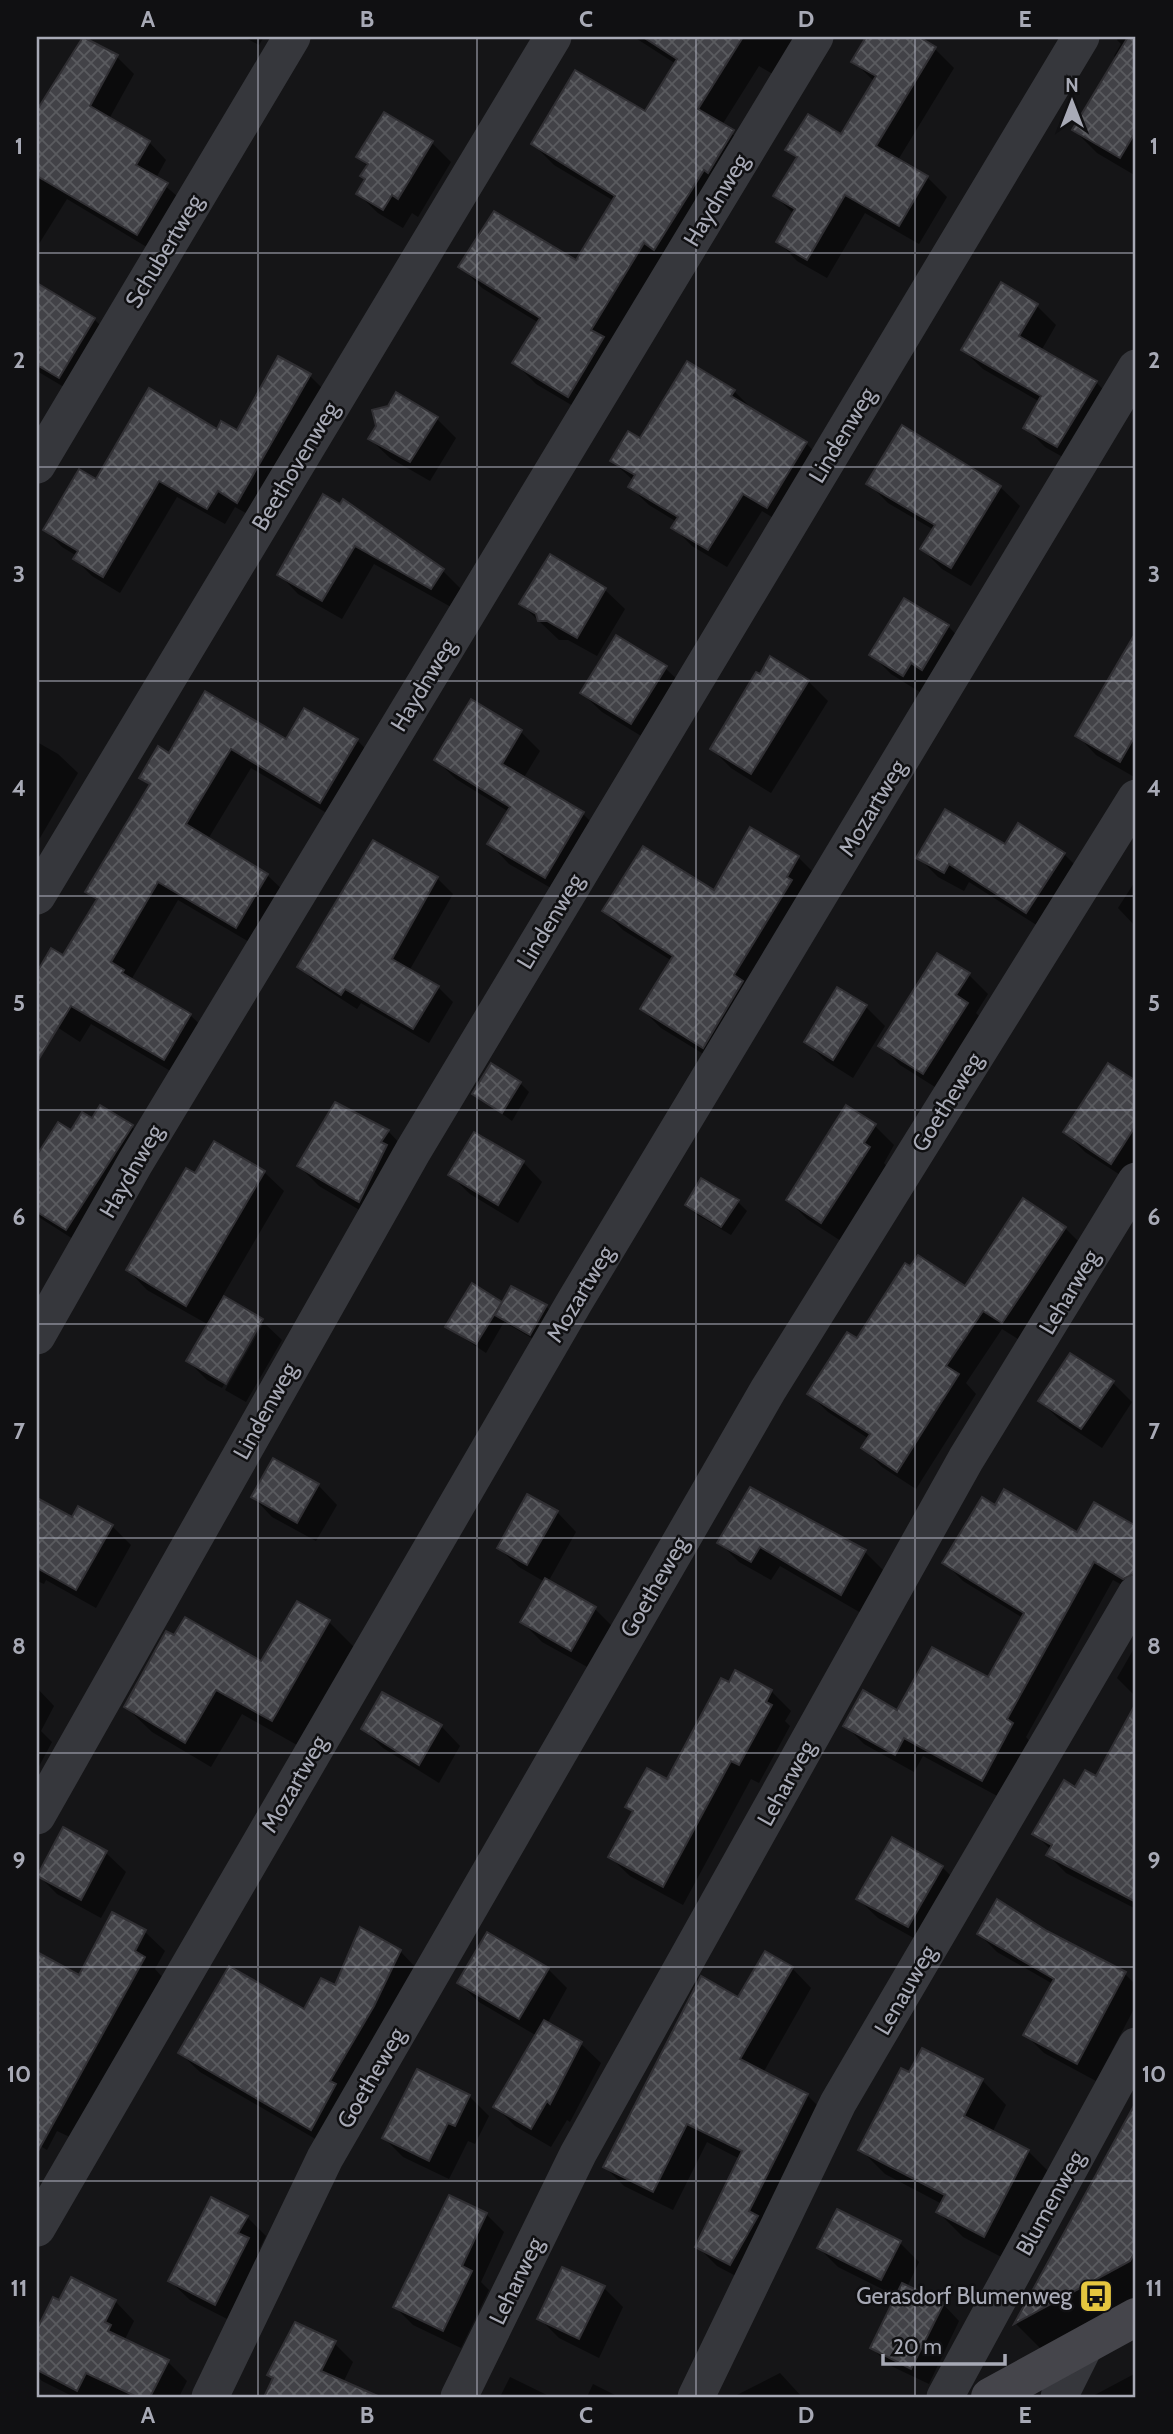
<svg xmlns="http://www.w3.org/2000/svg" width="1173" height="2434" font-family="Cabin,sans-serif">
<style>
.shadow{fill:#0007}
.building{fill:url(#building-cross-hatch);stroke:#302f33;stroke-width:2}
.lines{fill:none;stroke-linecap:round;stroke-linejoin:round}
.street{stroke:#36373c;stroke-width:37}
.secondary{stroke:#45454b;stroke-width:38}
.grid{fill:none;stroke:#a8aab6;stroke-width:2;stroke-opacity:0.55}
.labels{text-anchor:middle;stroke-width:5;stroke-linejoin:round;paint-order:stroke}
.street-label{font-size:23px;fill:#a8aab6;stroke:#101012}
.poi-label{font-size:23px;fill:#a8aab6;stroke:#101012;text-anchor:end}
.neatline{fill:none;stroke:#a8aab6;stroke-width:2.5}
.grid-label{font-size:23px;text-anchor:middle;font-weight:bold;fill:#a8aab6}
</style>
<defs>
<pattern id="building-cross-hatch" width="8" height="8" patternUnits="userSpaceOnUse" patternTransform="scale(1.75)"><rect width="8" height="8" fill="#424247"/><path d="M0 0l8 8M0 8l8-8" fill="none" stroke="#5a5b5f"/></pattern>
</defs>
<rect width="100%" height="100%" fill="#151517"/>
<!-- shadow -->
<g class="shadow">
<polygon points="244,37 264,37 259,45"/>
<polygon points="634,37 801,37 776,76 759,66 722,125 754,153 590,416 536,384 515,363 539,323 482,288 461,267 577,262 614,201 554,165 533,144 645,114 676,64"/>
<polygon points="868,37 915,37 935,49 954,68 898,160 927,177 947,197 919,244 865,213 827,278 797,261 778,241 794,214 775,196 797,159 788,150 841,136 875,82 853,61"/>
<polygon points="1119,37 1136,37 1136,176 1097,153 1074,130 1117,59 1114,56 1121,44 1117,40"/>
<polygon points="84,38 117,57 134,74 109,119 149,142 166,160 156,178 184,202 155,252 67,199 37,247 37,114"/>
<polygon points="431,142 451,162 418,217 412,213 403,228 378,213 358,194 367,180 368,167 359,157"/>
<polygon points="37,285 94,319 114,339 79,396 37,371"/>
<polygon points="1037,306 1056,325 1041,351 1096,382 1115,402 1077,465 1045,447 1026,428 1040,402 983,369 963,350"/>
<polygon points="310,376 327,393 255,518 235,507 225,524 177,497 120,593 92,576 75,559 77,556 62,547 45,530 96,481 217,431 238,433"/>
<polygon points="734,391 752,409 806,443 824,462 785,525 762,511 727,567 692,546 673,527 677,522 649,505 630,487 634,481 612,461 640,441"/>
<polygon points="389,408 436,418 456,438 430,481 390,458 370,439"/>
<polygon points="868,483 1000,487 1020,506 971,586 942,569 922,549 934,530 888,503"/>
<polygon points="324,496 443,571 462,590 451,607 374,564 342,619 298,594 279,574"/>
<polygon points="551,557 605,590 625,609 597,656 568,640 559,640 521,604"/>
<polygon points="948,626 967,646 923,694 891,674 871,654"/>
<polygon points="771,659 808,681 828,701 771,793 731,768 712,749"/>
<polygon points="1122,660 1136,668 1136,778 1096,755 1077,735"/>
<polygon points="665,668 685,687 651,742 602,712 582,693"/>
<polygon points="521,732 540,751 523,779 583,814 602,833 565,896 509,864 490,844 509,812 456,779 436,760"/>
<polygon points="357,740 376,760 340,821 251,768 208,839 267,875 287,894 256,946 178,900 131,980 190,1015 210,1034 184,1079 91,1024 80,1042 37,1014 37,975 52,950 64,958 98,902 87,892 150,786 141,777 169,755 286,741"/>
<polygon points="37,742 58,754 78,773 37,843"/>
<polygon points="751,829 798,857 818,877 723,1066 661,1028 642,1009 672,961 623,930 604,911 714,893"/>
<polygon points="374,843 437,878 453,894 409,971 438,987 453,1002 429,1043 361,1003 357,1009 315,982 300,967"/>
<polygon points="1006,846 1064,854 1083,873 1046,931 969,882 964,891 938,877 919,858"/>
<polygon points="1136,880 1136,927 1118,908"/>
<polygon points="969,975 988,994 976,1013 986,1023 943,1092 900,1065 881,1046"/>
<polygon points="865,1006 885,1026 853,1078 826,1061 806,1042"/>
<polygon points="1108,1066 1136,1083 1136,1174 1131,1182 1085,1152 1065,1132"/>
<polygon points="520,1083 529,1092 512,1121 474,1094"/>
<polygon points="100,1107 132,1127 149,1144 84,1246 37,1216 37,1158 59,1124 71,1132 92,1120"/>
<polygon points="846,1108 875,1126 894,1145 884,1163 888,1168 841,1241 807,1219 788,1200"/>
<polygon points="388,1131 407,1151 378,1221 319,1186 299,1166"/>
<polygon points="523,1162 542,1182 518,1223 470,1194 450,1175"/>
<polygon points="264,1172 284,1191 222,1297 262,1321 282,1340 246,1402 225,1390 263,1324 259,1324 222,1388 207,1380 188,1361 209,1325 147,1290 128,1270 196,1175"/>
<polygon points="701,1180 738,1202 747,1211 731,1235 696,1214 687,1205"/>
<polygon points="1065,1228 1084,1247 1021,1341 1002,1329 966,1383 976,1394 916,1489 882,1467 863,1448 869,1439 828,1412 809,1394 858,1341 911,1269 965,1289"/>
<polygon points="501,1303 546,1306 555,1316 540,1343 504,1322 486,1353 447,1327"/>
<polygon points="1113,1383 1132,1402 1102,1448 1060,1420 1040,1401"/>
<polygon points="318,1485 337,1505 316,1541 272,1517 253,1497"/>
<polygon points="751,1489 865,1552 884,1571 861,1613 780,1566 771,1580 739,1562 720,1543"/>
<polygon points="37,1500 73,1519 112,1526 131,1545 96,1608 46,1580 44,1584 37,1581"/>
<polygon points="995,1507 1078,1534 1132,1526 1136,1530 1136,1570 1126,1587 1113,1580 1026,1737 1031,1743 1001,1798 923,1756 914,1772 864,1744 845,1725 897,1712 989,1680 1023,1618 963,1581 944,1562"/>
<polygon points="557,1512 576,1532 548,1582 595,1609 614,1628 591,1669 542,1642 522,1622 545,1582 519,1567 499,1548"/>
<polygon points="329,1622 354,1647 297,1745 242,1714 211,1767 152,1732 126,1707 262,1663"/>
<polygon points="1136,1645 1136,1697 1117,1678"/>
<polygon points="37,1688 54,1706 41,1731 52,1742 37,1770"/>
<polygon points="771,1691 791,1711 785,1721 790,1726 759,1783 751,1779 683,1905 630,1876 610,1857 633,1813 627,1807 668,1781"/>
<polygon points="1136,1706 1136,1909 1066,1873 1048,1855 1051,1850 1035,1834 1076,1789 1097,1779"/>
<polygon points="441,1726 460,1746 439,1783 383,1748 363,1729"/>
<polygon points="64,1829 106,1853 126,1872 101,1918 57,1894 38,1875"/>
<polygon points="942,1867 962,1887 928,1946 878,1918 858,1899"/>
<polygon points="113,1914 145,1932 165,1951 155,1969 163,1978 74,2139 57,2131 47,2150 37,2144 37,2062 53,2031 37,2022 37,1954 79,1978"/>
<polygon points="1046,1932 1125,1974 1136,1985 1136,2005 1096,2081 1044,2053 1026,2035 1053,1984 997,1952 979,1934"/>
<polygon points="400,1951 419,1971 331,2148 200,2072 180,2053 305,2011 336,1988"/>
<polygon points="792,1968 811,1988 763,2073 807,2095 827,2115 749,2283 717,2266 697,2246 740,2159 707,2142 673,2210 624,2186 605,2167 738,1999"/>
<polygon points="548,1969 567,1988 547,2024 581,2044 601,2063 570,2122 567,2120 551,2147 515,2126 496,2107 537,2036 479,2002 459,1983"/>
<polygon points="910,2075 982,2080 1006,2105 992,2133 1028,2151 1053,2176 1009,2261 963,2237 938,2212 942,2204 885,2174 860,2149"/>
<polygon points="469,2096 489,2116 475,2144 468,2141 449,2179 403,2157 384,2138"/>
<polygon points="1136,2105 1136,2300 1043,2351 1016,2324"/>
<polygon points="450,2197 486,2214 504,2232 481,2282 489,2290 461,2348 413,2325 395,2307"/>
<polygon points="247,2217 266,2236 259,2250 267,2259 235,2323 190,2300 170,2281"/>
<polygon points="900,2243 919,2262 907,2287 943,2304 959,2321 929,2384 889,2365 872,2348 898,2297 838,2267 819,2248"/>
<polygon points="604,2288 623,2307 599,2358 559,2338 540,2319"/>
<polygon points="54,2299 60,2302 115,2301 134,2321 124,2341 168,2362 187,2381 179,2397 74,2397 42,2381 37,2376 37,2333"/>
<polygon points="334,2343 353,2362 340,2389 346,2397 266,2397 274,2380 269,2374"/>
<polygon points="780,2373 802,2397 733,2397"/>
<polygon points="1136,2373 1136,2397 1091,2397"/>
<polygon points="510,2377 551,2397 500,2397"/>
<polygon points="593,2384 619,2397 587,2397"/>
</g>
<!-- building -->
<g class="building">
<polygon points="83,37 118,55 90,106 150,141 136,165 168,183 137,235 37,176 37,110"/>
<polygon points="643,37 743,37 698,109 734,130 708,173 704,170 654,250 644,243 591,330 604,337 568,397 512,363 540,318 458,267 494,211 576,260 615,196 531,144 575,70 645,111 677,59"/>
<polygon points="866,37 919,37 936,47 876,146 928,176 899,226 845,195 807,260 776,242 795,209 773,196 797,157 785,150 808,114 841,134 876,76 851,62"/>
<polygon points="1128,37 1136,37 1136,131 1120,158 1072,130"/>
<polygon points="384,112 433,141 398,199 392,195 383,210 356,194 365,179 360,176 368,164 356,157"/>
<polygon points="1001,282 1038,304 1019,336 1097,381 1057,447 1023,428 1041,396 961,350"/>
<polygon points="37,283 95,318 59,378 37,365"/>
<polygon points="278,356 311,374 237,503 218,491 207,509 159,481 103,577 73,559 78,551 43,530 79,469 96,479 149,388 217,429 221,421 237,430"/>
<polygon points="687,361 735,390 731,396 807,442 767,508 743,494 708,550 671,528 678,517 628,487 635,475 610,461 628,431 640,438"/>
<polygon points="396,392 438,417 410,462 368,439 376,426 372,410 388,406"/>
<polygon points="902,425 1001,486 951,568 920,549 935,525 866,484"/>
<polygon points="323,494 340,504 343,499 444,569 431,589 355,546 322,601 277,575"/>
<polygon points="550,554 606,588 577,638 547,621 538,621 536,614 519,604"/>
<polygon points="904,598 949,625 922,670 911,663 903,676 869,655"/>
<polygon points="1136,632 1136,734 1120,762 1075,736"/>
<polygon points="616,635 667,666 631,724 580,693"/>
<polygon points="770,656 809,680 751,774 710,749 756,672 760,674"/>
<polygon points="205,691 286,739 304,708 358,739 320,803 231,749 186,824 268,874 236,928 158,882 111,962 124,970 122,973 191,1014 164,1060 71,1006 37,1062 37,972 51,948 63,955 97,899 85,892 150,784 139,778 158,746 169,753"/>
<polygon points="471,699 522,730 502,764 584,812 545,878 487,844 510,807 434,760"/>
<polygon points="945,809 1005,844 1018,823 1065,853 1026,913 949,864 944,873 916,858"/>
<polygon points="750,827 799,856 787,877 792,880 734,975 743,981 703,1048 640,1009 673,956 602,911 643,846 714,890"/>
<polygon points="373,840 438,877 392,959 439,986 413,1029 345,989 341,995 297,967"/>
<polygon points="937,953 970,973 956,995 968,1003 923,1074 878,1046"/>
<polygon points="837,987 867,1005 833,1060 804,1042"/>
<polygon points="491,1063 521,1082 502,1113 472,1094"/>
<polygon points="1108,1063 1136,1081 1136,1125 1111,1164 1063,1132"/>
<polygon points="335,1102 389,1130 381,1142 387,1145 359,1202 297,1166"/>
<polygon points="100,1105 133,1125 66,1230 37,1212 37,1155 58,1122 71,1130 82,1112 92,1118"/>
<polygon points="846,1105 876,1124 864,1143 870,1147 821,1223 786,1200"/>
<polygon points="474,1132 524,1161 498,1205 448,1175"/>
<polygon points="214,1141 265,1171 186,1306 126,1270 186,1168 195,1173"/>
<polygon points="701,1178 739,1200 721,1227 685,1205"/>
<polygon points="1023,1198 1066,1227 1002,1323 983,1311 946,1366 959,1374 897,1472 861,1448 870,1434 807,1394 847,1332 857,1338 905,1263 910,1266 918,1255 965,1286"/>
<polygon points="472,1283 502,1302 476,1344 445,1327"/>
<polygon points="511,1286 547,1305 530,1335 495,1315"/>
<polygon points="224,1296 263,1319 226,1384 186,1361"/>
<polygon points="1070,1353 1114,1381 1081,1429 1038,1401"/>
<polygon points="273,1458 319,1484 297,1523 251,1497"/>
<polygon points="750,1487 866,1550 841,1595 760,1547 751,1562 717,1543"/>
<polygon points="1004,1489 1077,1532 1094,1502 1136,1526 1136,1573 1123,1579 1094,1562 1007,1719 1013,1723 982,1781 904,1738 895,1755 843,1726 863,1690 897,1710 932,1647 988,1677 1024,1613 942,1563 982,1497 995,1505"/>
<polygon points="527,1494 558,1511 527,1565 497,1548"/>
<polygon points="37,1498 72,1517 78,1506 113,1525 76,1590 37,1568"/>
<polygon points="545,1578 596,1607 571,1651 520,1622"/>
<polygon points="297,1601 330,1620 272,1721 216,1690 185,1743 124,1707 166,1631 174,1635 185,1617 261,1661"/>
<polygon points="735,1670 772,1690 766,1702 772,1705 739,1765 731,1761 663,1887 608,1857 633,1811 625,1807 647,1768 667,1779 721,1678 729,1682"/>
<polygon points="382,1692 442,1725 419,1765 361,1729"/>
<polygon points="1136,1703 1136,1902 1046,1855 1052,1845 1032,1834 1064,1780 1075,1787 1085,1770 1096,1776"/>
<polygon points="63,1827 107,1851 81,1900 37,1876"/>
<polygon points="892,1837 943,1866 908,1927 856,1899"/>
<polygon points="997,1899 1047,1931 1126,1972 1077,2064 1023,2035 1054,1979 977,1934"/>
<polygon points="112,1912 146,1930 135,1951 145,1957 37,2153 37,1952 79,1975"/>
<polygon points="360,1927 401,1950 374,2006 330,2081 336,2084 311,2130 178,2053 229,1966 304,2009 321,1978 335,1985"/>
<polygon points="487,1932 549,1968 519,2019 457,1983"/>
<polygon points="765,1951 793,1967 740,2059 808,2094 749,2211 758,2216 730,2265 695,2247 742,2151 687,2124 653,2192 603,2167 701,1976 738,1997"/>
<polygon points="544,2020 582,2042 550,2104 547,2101 531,2129 493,2107"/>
<polygon points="922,2048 983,2079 964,2116 1029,2150 984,2237 936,2212 945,2195 858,2150 901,2068 909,2072"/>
<polygon points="417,2069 470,2095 455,2126 448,2123 429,2161 382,2138"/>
<polygon points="1136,2102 1136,2250 1130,2261 1014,2324"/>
<polygon points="449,2195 487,2213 462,2266 472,2271 443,2331 393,2307"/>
<polygon points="211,2197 248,2216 238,2233 249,2238 215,2305 168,2281"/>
<polygon points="837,2209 901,2241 881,2280 817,2248"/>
<polygon points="562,2267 605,2286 579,2339 537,2319"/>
<polygon points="71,2277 116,2300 105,2322 111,2325 108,2331 169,2360 150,2397 137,2397 86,2373 77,2391 37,2370 37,2329 53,2297 59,2300"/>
<polygon points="902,2283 944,2303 911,2369 870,2348"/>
<polygon points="295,2322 336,2341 321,2371 380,2397 264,2397 273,2378 267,2375"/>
</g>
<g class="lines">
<!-- street -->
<g class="street">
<polyline points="37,465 292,37"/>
<polyline points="37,896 553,37"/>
<polyline points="37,1336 135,1163 815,37"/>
<polyline points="37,1816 413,1151 1081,37"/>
<polyline points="37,2228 575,1301 1136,368"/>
<polyline points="210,2397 325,2158 768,1390 1136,798"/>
<polyline points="459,2397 578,2154 966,1459 1136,1181"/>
<polyline points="696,2397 838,2103 1136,1594"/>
<polyline points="945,2397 1136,2046"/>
<polyline points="1059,2397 1085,2345"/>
</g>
<!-- secondary -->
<polyline class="secondary" points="990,2397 1136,2317"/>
</g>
<!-- grid -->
<path class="grid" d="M258,37V2397M477,37V2397M696,37V2397M915,37V2397M37,253H1136M37,467H1136M37,681H1136M37,896H1136M37,1110H1136M37,1324H1136M37,1538H1136M37,1753H1136M37,1967H1136M37,2181H1136"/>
<!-- icons -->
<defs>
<g id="bus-square" transform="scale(1.75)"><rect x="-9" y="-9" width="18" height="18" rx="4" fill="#e5c63f" stroke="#101012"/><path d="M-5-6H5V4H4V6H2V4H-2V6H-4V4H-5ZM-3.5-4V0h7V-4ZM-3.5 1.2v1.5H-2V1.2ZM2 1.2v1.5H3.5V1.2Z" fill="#111"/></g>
</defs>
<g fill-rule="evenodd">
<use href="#bus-square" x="1096" y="2296"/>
</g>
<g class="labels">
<!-- street labels -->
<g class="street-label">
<text transform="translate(716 200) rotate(-59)" y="8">Haydnweg</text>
<text transform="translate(164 251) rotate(-59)" y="8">Schubertweg</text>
<text transform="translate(842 435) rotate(-59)" y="8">Lindenweg</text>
<text transform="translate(295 466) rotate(-59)" y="8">Beethovenweg</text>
<text transform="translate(423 685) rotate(-59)" y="8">Haydnweg</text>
<text transform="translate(872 808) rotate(-59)" y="8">Mozartweg</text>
<text transform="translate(550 921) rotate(-59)" y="8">Lindenweg</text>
<text transform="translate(947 1102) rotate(-58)" y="8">Goetheweg</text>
<text transform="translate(131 1171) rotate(-60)" y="8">Haydnweg</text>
<text transform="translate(1069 1292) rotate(-59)" y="8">Leharweg</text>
<text transform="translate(580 1294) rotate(-59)" y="8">Mozartweg</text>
<text transform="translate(265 1411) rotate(-61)" y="8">Lindenweg</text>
<text transform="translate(654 1587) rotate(-60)" y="8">Goetheweg</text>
<text transform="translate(786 1783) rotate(-61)" y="8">Leharweg</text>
<text transform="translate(294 1784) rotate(-60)" y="8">Mozartweg</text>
<text transform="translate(905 1990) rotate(-60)" y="8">Lenauweg</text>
<text transform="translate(371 2078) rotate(-60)" y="8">Goetheweg</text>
<text transform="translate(1050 2203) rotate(-61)" y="8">Blumenweg</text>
<text transform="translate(516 2281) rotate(-64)" y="8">Leharweg</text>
</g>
<!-- poi labels -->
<g class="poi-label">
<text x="1072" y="2304">Gerasdorf Blumenweg</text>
</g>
</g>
<!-- border -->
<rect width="1173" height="2434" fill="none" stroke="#101012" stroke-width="77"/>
<!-- north arrow -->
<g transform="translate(1072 102)" stroke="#101012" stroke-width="5" paint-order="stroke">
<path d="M0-5L12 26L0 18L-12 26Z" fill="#a8aab6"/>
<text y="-10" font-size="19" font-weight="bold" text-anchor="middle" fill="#a8aab6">N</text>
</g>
<!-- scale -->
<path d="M883 2354v10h122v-10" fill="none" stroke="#a8aab6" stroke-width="3.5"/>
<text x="893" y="2354" font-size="21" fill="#a8aab6" stroke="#101012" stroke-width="5" paint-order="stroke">20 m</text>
<rect x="38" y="38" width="1096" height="2358" class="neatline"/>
<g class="grid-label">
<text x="148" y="27">A</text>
<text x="367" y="27">B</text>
<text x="586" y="27">C</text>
<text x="806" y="27">D</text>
<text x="1025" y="27">E</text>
<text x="19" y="154">1</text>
<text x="1154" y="154">1</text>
<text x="19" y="368">2</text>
<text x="1154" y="368">2</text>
<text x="19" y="582">3</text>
<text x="1154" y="582">3</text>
<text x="19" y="796">4</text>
<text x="1154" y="796">4</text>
<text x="19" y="1011">5</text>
<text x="1154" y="1011">5</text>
<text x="19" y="1225">6</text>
<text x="1154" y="1225">6</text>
<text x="19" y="1439">7</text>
<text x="1154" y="1439">7</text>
<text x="19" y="1654">8</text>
<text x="1154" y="1654">8</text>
<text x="19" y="1868">9</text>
<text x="1154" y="1868">9</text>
<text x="19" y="2082">10</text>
<text x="1154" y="2082">10</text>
<text x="19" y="2296">11</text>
<text x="1154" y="2296">11</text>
<text x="148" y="2423">A</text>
<text x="367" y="2423">B</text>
<text x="586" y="2423">C</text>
<text x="806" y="2423">D</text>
<text x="1025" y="2423">E</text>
</g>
</svg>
